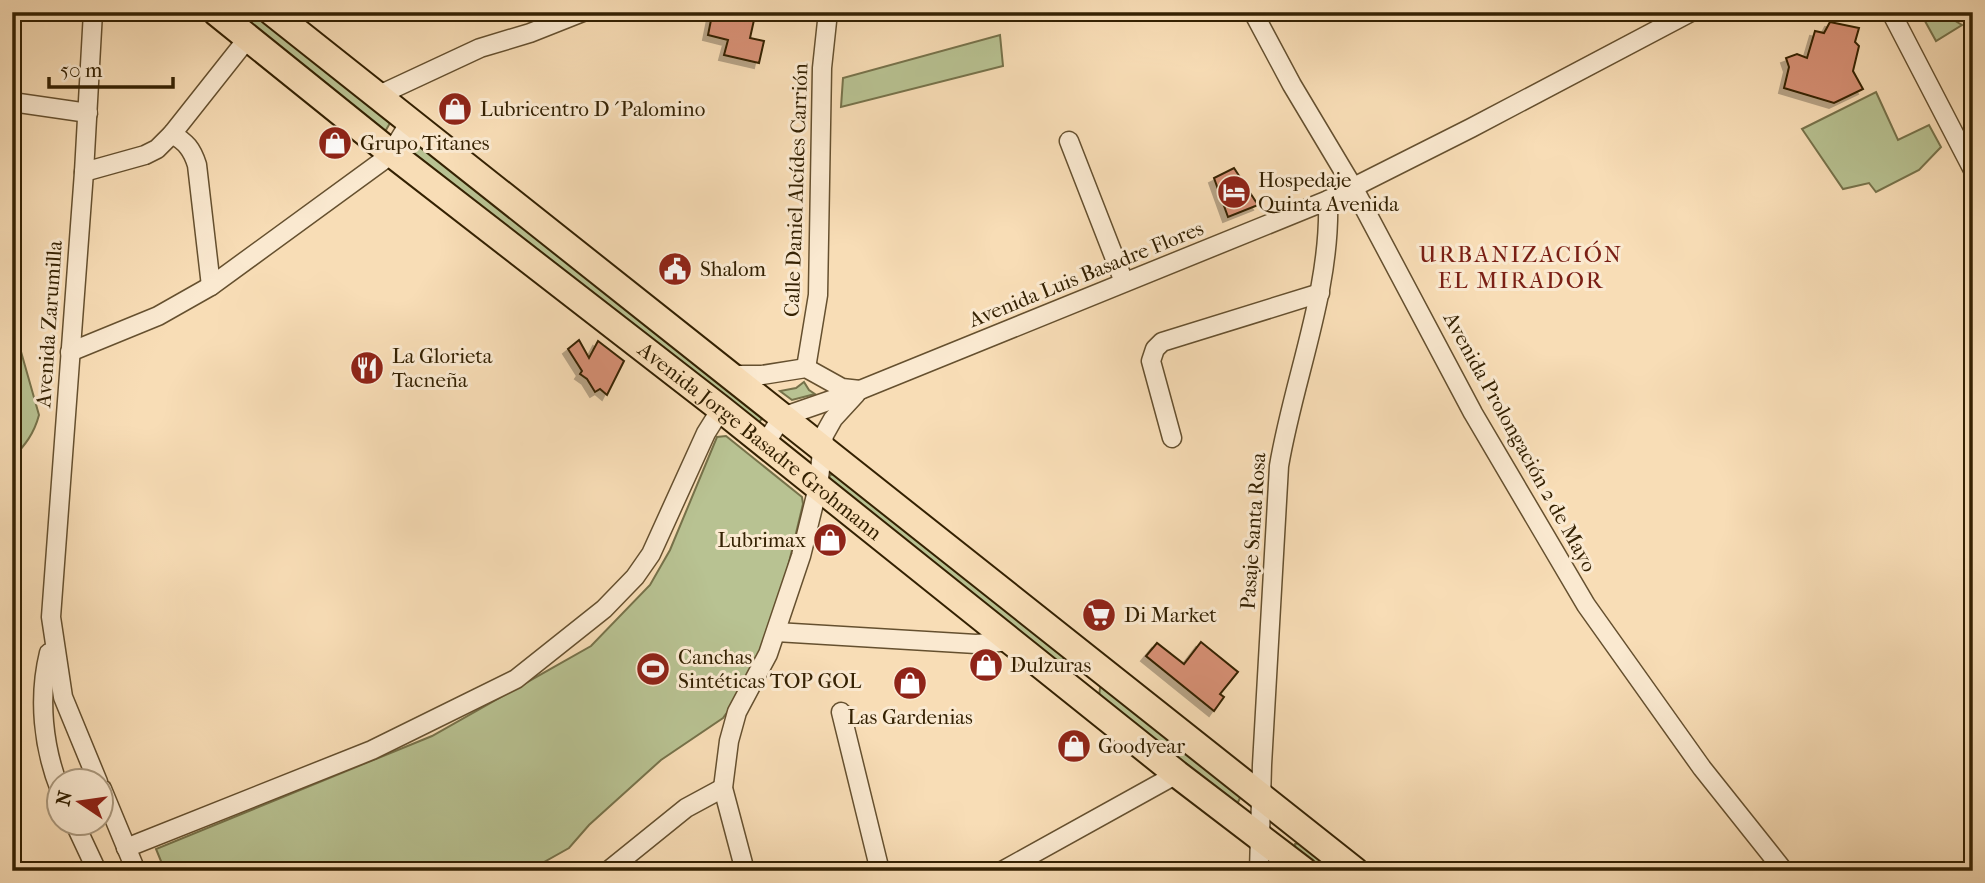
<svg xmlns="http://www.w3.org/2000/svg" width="1985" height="883" font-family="'IM FELL French Canon',serif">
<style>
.green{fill:#b8c292;stroke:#76724a;stroke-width:2}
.building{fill:#d79075;stroke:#342102;stroke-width:2;filter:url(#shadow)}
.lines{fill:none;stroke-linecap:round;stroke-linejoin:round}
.minor-casing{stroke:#65502f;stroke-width:21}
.highway-casing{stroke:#342102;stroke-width:30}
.minor{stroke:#fae9d0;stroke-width:18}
.highway{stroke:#f8ddb6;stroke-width:26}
.labels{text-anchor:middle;stroke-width:6;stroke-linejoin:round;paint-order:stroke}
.poi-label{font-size:21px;fill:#342102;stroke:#fae9d0;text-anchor:start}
.street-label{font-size:21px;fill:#342102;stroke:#fae9d0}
.neighbourhood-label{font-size:23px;letter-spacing:2px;fill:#7a1f14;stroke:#fae9d0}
</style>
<defs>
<filter id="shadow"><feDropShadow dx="-5" dy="5" stdDeviation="0" flood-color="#0004"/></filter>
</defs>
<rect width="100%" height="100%" fill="#f8ddb6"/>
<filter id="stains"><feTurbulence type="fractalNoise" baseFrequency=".00286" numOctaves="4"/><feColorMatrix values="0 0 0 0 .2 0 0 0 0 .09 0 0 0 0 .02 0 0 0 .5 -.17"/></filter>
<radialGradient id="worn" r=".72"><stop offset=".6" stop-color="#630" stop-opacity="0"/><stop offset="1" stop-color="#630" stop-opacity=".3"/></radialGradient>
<!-- green -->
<g class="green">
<polygon points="231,12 257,12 390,123 386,130 377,130"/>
<polygon points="1920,12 1940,12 1962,25 1936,41"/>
<polygon points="1000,35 1003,66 841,107 843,78"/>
<polygon points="1876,92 1898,140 1929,125 1941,147 1919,170 1876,192 1869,183 1843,189 1802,129"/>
<polygon points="419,140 763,417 758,424 752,423 413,153 409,147 412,141"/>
<path d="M12,320L39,415C34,434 25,445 12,459V426L21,414L12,385Z"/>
<polygon points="804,382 809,390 815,394 792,400 780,391 796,388"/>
<polygon points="726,436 802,497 803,504 775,621 744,689 723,718 661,760 589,825 569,848 528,871 165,871 156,849 432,736 591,646 650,585 670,550 717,437"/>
<polygon points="838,473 1061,648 1064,658 1061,662 1053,663 828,482 830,475"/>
<polygon points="1108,686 1241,796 1238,802 1232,803 1099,697 1100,688"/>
<polygon points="1304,842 1339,871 1315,871 1296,855 1295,844"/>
</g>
<!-- building -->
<g class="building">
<polygon points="726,13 754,20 750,38 764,41 759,63 724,55 728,40 708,35 712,15 725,18"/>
<polygon points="1830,22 1859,28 1855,42 1859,46 1853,71 1863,89 1834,103 1784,88 1789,67 1786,58 1797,54 1807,58 1815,31 1824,33"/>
<polygon points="1234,168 1258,205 1228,217 1214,178"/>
<polygon points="579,340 589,358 598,341 624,361 607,395 600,389 595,392 587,379 580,374 582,371 568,349"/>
<polygon points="1201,642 1238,672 1220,694 1224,697 1214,711 1146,656 1157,643 1184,664"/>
</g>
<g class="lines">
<!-- minor casing -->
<g class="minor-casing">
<g id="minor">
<polyline points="93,12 84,172 51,617 63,697 98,782"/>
<polyline points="1253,12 1292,85 1353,187 1473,413 1586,605 1702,768 1784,871"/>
<polyline points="1891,12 1973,170"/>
<polyline points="377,96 480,48 530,33 583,12"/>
<polyline points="12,102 88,113"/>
<path d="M172,134C186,142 192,149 197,165L211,286"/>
<polyline points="1069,141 1124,282"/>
<polyline points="84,172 145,155 157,149 172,134 248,38"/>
<polyline points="70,352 158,316 211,286 381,162 391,153 410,122"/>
<polyline points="806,368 818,295 822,68 828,12"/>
<polyline points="729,375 762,375 806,368 842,388 860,390"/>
<polyline points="1172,438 1151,361 1155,349 1162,342 1320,293"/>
<polyline points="765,444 782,417 860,390 1328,200 1471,128 1691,12"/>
<polyline points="776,632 976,644 1012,641"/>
<path d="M49,653C38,698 43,747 60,790"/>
<polyline points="841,712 880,871"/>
<polyline points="102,789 136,871"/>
<polyline points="75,824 97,871"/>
<polyline points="126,848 372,750 516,679 604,609 635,577 651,554 706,433 721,409"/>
<polyline points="608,871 686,808 723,788"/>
<polyline points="745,871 723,788 729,741 737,712 768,654 801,556 818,487 824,435 833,419 856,394"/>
<polyline points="1002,871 1177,774"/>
<path d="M1259,871L1262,765L1279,466C1294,377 1331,291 1328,200"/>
</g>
</g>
<!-- highway casing -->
<g class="highway-casing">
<g id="highway">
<path id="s1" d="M216,12L391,153L721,409L1177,774L1304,871"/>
<polyline points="272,12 1355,871"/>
</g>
</g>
<!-- minor -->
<use href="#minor" class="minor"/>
<!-- highway -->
<use href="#highway" class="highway"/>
</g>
<!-- icons -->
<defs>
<g id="shop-disc" transform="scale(1.75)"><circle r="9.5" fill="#8f2418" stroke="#fae9d0"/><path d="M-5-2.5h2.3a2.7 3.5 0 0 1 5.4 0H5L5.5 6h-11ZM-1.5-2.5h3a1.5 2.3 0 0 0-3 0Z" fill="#fff"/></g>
<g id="hotel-disc" transform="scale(1.75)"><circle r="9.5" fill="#8f2418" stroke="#fae9d0"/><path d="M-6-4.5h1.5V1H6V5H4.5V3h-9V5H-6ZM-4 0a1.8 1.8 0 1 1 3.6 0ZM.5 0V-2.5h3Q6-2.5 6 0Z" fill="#fff"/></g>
<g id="civic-disc" transform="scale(1.75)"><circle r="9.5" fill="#8f2418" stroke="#fae9d0"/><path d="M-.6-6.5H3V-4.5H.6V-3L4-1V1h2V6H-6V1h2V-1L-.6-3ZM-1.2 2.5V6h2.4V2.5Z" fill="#fff"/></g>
<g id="restaurant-disc" transform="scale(1.75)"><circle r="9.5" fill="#8f2418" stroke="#fae9d0"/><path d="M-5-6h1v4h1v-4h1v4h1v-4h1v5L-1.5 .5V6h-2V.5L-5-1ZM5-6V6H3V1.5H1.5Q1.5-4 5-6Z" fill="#fff"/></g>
<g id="supermarket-disc" transform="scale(1.75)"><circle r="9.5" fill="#8f2418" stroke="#fae9d0"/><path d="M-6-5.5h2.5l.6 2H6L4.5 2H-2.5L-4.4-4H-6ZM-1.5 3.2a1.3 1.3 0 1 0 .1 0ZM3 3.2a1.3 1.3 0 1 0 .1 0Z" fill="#fff"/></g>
<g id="stadium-disc" transform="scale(1.75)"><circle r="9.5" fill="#8f2418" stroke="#fae9d0"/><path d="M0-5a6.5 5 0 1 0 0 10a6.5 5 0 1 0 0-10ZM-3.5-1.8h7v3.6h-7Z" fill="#fff"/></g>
</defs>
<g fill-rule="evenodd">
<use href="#shop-disc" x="455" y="109"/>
<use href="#shop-disc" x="335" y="143"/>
<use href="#hotel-disc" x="1234" y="192"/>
<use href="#civic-disc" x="675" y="269"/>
<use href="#restaurant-disc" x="367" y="368"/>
<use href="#shop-disc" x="830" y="540"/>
<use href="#supermarket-disc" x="1099" y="615"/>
<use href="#shop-disc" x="986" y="665"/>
<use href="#stadium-disc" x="653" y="669"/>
<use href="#shop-disc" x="910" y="683"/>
<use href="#shop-disc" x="1074" y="746"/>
</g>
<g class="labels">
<!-- poi labels -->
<g class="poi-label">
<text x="480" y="116">Lubricentro D´Palomino</text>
<text x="360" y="150">Grupo Titanes</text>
<text x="1258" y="187">Hospedaje<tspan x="1258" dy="24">Quinta Avenida</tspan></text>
<text x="700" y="276">Shalom</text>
<text x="392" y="363">La Glorieta<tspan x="392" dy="24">Tacneña</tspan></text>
<text x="806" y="547" text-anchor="end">Lubrimax</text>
<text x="1124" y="622">Di Market</text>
<text x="678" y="664">Canchas<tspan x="678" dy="24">Sintéticas TOP GOL</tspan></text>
<text x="1010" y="672">Dulzuras</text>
<text x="910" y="724" text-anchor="middle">Las Gardenias</text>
<text x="1098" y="753">Goodyear</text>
</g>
<!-- street labels -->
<g class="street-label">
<text transform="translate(796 190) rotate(-88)" y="7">Calle Daniel Alcídes Carrión</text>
<text transform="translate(1086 274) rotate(-22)" y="7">Avenida Luis Basadre Flores</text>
<text transform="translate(49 324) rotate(-86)" y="7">Avenida Zarumilla</text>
<text dy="7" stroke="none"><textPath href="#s1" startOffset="693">Avenida Jorge Basadre Grohmann</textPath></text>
<text transform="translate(1520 442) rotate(61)" y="7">Avenida Prolongación 2 de Mayo</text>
<text transform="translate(1253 531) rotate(-86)" y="7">Pasaje Santa Rosa</text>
</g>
<!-- neighbourhood labels -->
<g class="neighbourhood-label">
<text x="1521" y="262">URBANIZACIÓN<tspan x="1521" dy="26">EL MIRADOR</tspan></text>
</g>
</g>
<!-- margin -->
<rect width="1985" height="883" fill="none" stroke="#f8ddb6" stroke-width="42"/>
<rect x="14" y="14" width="1957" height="855" fill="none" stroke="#342102" stroke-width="3.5"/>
<rect x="21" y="21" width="1943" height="841" fill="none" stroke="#342102" stroke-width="2"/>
<!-- north arrow -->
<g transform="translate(80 802) rotate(283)"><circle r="33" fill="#fae9d0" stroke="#ab997e" stroke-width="2"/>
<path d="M0-5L12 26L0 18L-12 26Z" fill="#8f2418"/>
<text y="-10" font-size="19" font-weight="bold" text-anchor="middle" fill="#342102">N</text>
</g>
<!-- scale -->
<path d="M49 77v10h124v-10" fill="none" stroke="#342102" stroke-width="3.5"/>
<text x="60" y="77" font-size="21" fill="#342102" stroke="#fae9d0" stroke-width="5" paint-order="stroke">50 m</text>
<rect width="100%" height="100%" filter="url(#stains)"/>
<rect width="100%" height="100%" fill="url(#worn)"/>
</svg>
